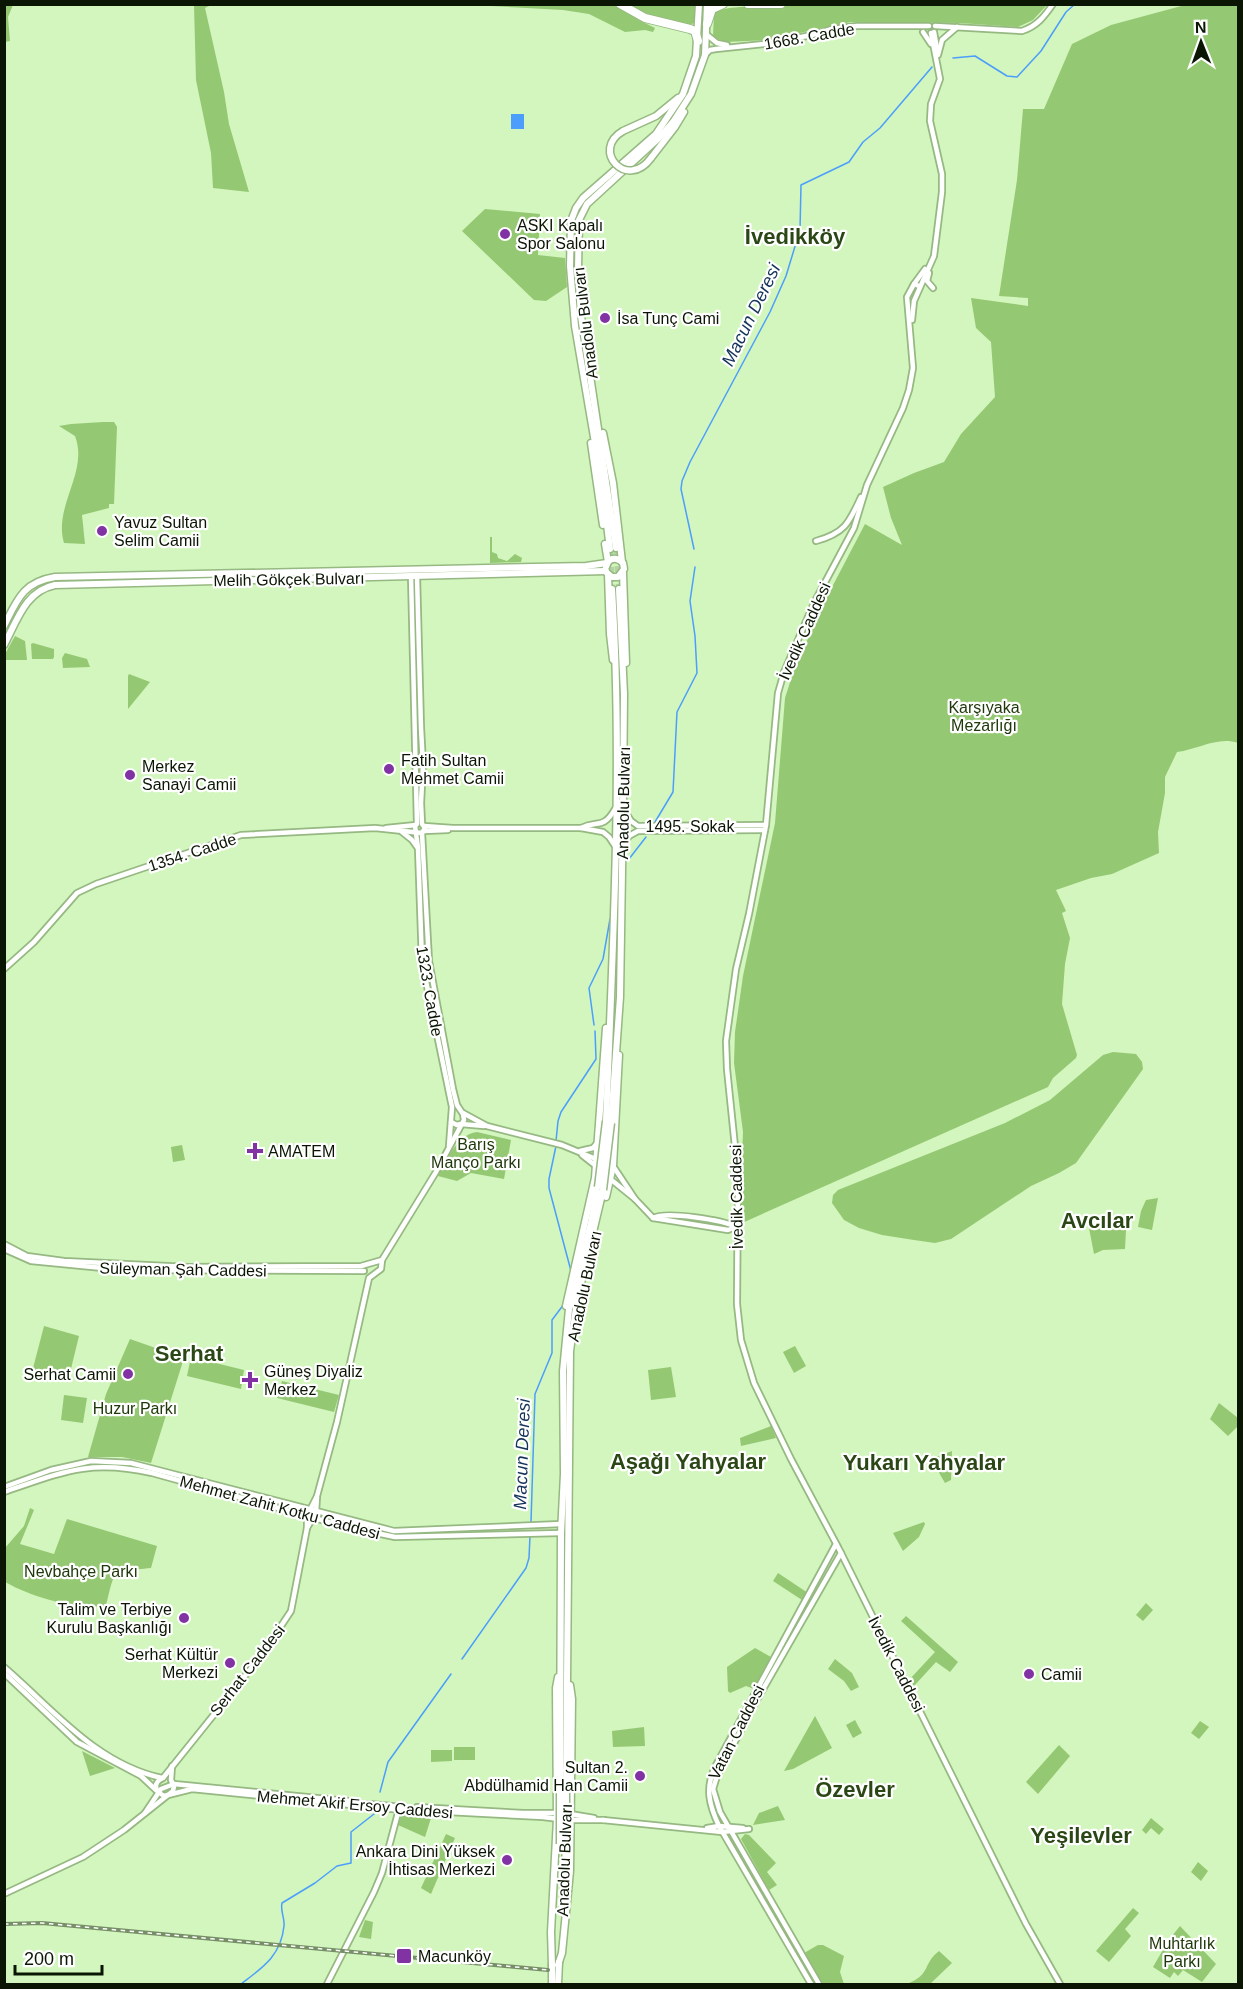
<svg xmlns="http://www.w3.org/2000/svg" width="1243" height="1989" font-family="Helvetica,sans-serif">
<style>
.green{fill:#95c873}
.water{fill:#4c9efd}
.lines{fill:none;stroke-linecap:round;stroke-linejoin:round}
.stream{stroke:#4c9efd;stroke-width:1.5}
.primary-tunnel{stroke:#b4d4a1;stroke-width:6;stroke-dasharray:6 3;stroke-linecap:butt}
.secondary-casing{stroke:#96b882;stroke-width:8}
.primary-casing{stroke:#96b882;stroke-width:9}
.highway-casing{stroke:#96b882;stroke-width:10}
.secondary{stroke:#fff;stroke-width:4.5}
.primary{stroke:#fff;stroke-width:6}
.highway{stroke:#fff;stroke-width:8}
.rail-casing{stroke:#768f67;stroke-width:4}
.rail{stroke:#fff;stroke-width:1.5;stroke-dasharray:4.5;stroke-linecap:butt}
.primary-bridge-casing{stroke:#96b882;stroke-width:9;stroke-linecap:butt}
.primary-bridge{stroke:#fff;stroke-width:6}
.poi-dot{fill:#8132a3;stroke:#fff;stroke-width:2}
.labels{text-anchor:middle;stroke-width:4.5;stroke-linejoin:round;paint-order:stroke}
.street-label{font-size:16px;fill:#0a1603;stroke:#fff}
.poi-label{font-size:16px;fill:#0a1603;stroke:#fff;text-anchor:start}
.park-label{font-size:16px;fill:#20390b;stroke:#fff}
.water-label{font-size:18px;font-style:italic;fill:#14345a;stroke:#fff}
.district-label{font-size:22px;font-weight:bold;fill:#2b4715;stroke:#fff}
</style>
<rect width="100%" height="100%" fill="#d2f6bd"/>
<!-- green -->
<g class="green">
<path d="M802,4L1047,5L1033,20L1018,27L960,23L851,22L767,40L725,42L713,37L714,12C741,2 774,10 802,4Z"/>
<polygon points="4,5 13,5 8,17 10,41 5,42"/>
<polygon points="194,5 211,5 205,8 224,92 229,124 249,192 213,188 211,153 196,80"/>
<polygon points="472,5 616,5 637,17 637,19 655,28 653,32 645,30 625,32 589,14 563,10"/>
<polygon points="626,5 696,5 695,23 688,25 643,14"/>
<path d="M1185,5H1238V743C1218,736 1199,749 1177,752L1165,777V793L1158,832L1159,853L1112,874L1091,878L1056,890L1066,911L1062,913L1070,938L1065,964L1062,1004L1077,1055L1076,1058L1053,1078L1048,1087L742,1223L739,1220L743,1132L734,1063L735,1032L743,976L775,823L785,698L792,676L820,610L865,524L902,545L891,518L883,487L914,473L944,462L961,434L995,397L991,342L976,328L971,298L1028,306V298L999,296L1017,180L1023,109H1044L1072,44L1111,25Z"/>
<polygon points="485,209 540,214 538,255 565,258 567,287 546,301 534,300 462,231"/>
<path d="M103,422H114L117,427L114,504H109V508L82,515L85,544L64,543C53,506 89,472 75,436L59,426L71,424Z"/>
<polygon points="490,537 492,537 492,552 497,554 498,558 507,561 515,554 522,558 521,562 490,563"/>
<polygon points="15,636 25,641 27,660 5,660 5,654"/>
<polygon points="33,643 54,649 54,657 53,659 32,659 31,644"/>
<polygon points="65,653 87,659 90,667 63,668 62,658"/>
<polygon points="129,674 150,682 128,709 128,676"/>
<polygon points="1113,1052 1136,1054 1142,1062 1143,1069 1076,1163 1059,1173 1031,1186 951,1239 935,1243 914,1240 882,1235 859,1228 844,1220 832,1203 833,1195 838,1190 1005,1123 1050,1100 1103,1055"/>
<path d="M477,1132L511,1140L504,1179L471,1173L457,1181L438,1176C448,1159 456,1135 477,1132Z"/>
<polygon points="182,1145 185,1160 173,1162 171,1147"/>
<polygon points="1158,1198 1152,1230 1138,1227 1141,1211 1146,1200"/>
<polygon points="1109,1226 1126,1230 1125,1249 1103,1250 1094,1254 1089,1228"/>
<polygon points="44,1326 79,1336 68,1381 32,1372"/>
<polygon points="130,1339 184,1358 151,1463 122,1457 88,1457 106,1394"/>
<polygon points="795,1346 806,1366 794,1373 783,1352"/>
<polygon points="191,1357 244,1370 241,1389 187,1376"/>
<polygon points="671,1367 676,1397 651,1400 648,1370"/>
<polygon points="282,1381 339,1395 334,1412 277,1398"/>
<polygon points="64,1395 87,1398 83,1423 61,1420"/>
<polygon points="1219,1403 1238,1418 1238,1426 1228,1436 1210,1419"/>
<polygon points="771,1426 776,1438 741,1446 740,1438"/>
<polygon points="952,1451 951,1480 945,1483 931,1459"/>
<path d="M30,1508L34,1510L20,1544L54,1554L67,1519L157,1546L151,1568C111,1572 116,1566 106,1606C73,1609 34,1598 5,1582V1548L24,1526Z"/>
<polygon points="924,1522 925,1524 919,1537 903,1551 893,1533"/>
<polygon points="778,1573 808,1593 802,1600 773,1581"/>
<polygon points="1146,1603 1153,1610 1143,1621 1136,1615"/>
<polygon points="906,1616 958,1662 950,1672 936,1662 914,1686 909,1680 935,1652 901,1621"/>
<polygon points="755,1648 771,1657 754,1689 746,1686 730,1693 728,1691 727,1667"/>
<polygon points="835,1659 852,1673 859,1687 851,1691 844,1681 828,1669"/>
<polygon points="815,1716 832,1748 793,1769 784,1771"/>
<polygon points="855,1720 862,1733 853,1738 846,1725"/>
<polygon points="1200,1721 1209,1727 1199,1739 1191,1733"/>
<polygon points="644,1727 645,1746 613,1747 612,1731"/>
<polygon points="1059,1745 1070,1756 1038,1794 1026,1782"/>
<rect x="454" y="1747" width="21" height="13"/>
<polygon points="431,1750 452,1750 452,1761 431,1762"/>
<polygon points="82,1751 115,1768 90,1776"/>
<polygon points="778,1806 785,1820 753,1825 759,1813"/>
<polygon points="418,1813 432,1815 425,1837 398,1825 401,1816"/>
<polygon points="1151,1818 1164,1829 1159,1835 1151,1828 1146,1834 1142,1830"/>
<polygon points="446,1834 455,1838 431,1894 421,1888"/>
<polygon points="745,1834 749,1835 776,1863 767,1872 777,1885 769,1890 741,1839"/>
<polygon points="732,1838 745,1864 816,1984 813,1984 730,1839"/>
<polygon points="1198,1862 1208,1871 1201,1881 1191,1872"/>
<polygon points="1133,1908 1139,1913 1125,1929 1131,1936 1109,1962 1096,1951"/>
<polygon points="365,1920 373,1922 371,1939 359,1937"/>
<polygon points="1180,1926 1216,1964 1202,1982 1183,1970 1178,1976 1174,1972 1170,1978 1153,1967 1168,1941"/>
<polygon points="818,1945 823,1945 844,1956 840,1972 844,1984 823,1984 804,1953"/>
<path d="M939,1951L952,1963L930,1984H907C932,1974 922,1964 939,1951Z"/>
</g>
<!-- water -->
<rect class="water" x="511" y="114" width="13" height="15"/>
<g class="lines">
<!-- stream -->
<g class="stream">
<polyline points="953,58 975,56 1007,76 1017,77 1041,51 1066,12 1075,4"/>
<polyline points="694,549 681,489 682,481 690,462 770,312 786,276 800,230 801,185 849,162 863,142 880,128 932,67"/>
<polyline points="655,822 673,792 677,712 697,673 695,636 690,601 695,567"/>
<polyline points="629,859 646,837"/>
<polyline points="594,1025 589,988 603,959 610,919"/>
<polyline points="556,1141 558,1121 561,1112 596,1059 595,1031"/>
<polyline points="556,1146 549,1179 549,1188 571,1271"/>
<polyline points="531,1522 535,1394 552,1353 552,1320 564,1304"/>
<polyline points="462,1659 526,1568 529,1558 530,1536"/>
<polyline points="380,1792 388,1762 451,1674"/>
<path d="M241,1984C262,1968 281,1956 284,1926C285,1918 280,1911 282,1903L315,1883L337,1866L351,1863V1832L374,1814"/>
</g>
<!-- primary-tunnel -->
<g class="primary-tunnel">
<polyline points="616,548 619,589"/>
<polyline points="610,549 612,589"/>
</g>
<!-- secondary casing -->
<g class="secondary-casing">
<g id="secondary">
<path d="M935,26L1022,31C1037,26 1044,17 1053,4"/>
<polyline points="923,32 931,44"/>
<polyline points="934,32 937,49"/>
<polyline points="706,34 717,43 727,45"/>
<polyline points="705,55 710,50 716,49 764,44 812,35 832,29 857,26 929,26"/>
<polyline points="938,55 942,40 957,27"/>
<polyline points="929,273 927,281 933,288"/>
<polyline points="914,284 925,269"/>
<polyline points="919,286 914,284 907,297 913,368 909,390 903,408 867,485 854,528 814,603 784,672 778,693 766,825 749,914 736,969 726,1041 727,1069 738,1176 737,1304 741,1340 754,1383 791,1459 839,1549 1026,1924 1060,1984"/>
<polyline points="912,320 914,301 934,256 942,192 942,174 930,121 931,104 940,79 931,33"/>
<path d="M816,541C845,533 849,523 861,497"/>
<polyline points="411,576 417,824"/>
<path d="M417,576L421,728L423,765L421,803L422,824L425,828L422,833L429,961L453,1089L457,1105L463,1114L464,1120L436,1172L382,1260L381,1269L369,1278L337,1422L317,1496L307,1516V1528L291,1611L261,1656L163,1778C156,1781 154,1786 158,1792L164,1796L192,1789L391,1809L543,1817L559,1819"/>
<polyline points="624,810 631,821 638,826 766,825"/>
<polyline points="415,826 418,848 422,962 452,1107 449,1146"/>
<polyline points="424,826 453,828 581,828 603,832 609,837 615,846"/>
<polyline points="386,828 416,825"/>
<path d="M581,828C597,820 603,830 615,809"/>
<polyline points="424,831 448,830"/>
<polyline points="402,832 412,840 417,847"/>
<polyline points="624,844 629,836 638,831 765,830"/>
<polyline points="4,969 34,942 77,893 96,884 241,835 375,828 422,833"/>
<polyline points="463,1113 487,1126 562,1145 613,1166 635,1199"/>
<polyline points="451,1122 457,1125 461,1124 484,1126"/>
<polyline points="580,1151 593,1148 598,1142"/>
<polyline points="582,1155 596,1166"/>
<polyline points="609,1178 635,1199 653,1218 728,1230 736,1227"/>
<path d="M653,1218C666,1211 723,1220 736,1227"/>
<polyline points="4,1244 27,1256 64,1261 188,1267 361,1266 382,1260"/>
<polyline points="4,1249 31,1261 123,1270 364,1271"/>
<polyline points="4,1487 51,1470 91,1461 131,1463 394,1531 561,1524"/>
<path d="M4,1492C63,1472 89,1459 152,1473L343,1526L395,1537L561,1533"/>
<polyline points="307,1528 316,1512 317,1497"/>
<path d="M4,1667C53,1709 96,1764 162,1778"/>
<polyline points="4,1673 77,1742 141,1776 156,1790"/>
<polyline points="369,1804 403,1807"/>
<polyline points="417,1807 523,1813 559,1813"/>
<polyline points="145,1813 161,1789 174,1784 358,1802"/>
<polyline points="570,1814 594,1818"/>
<polyline points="567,1820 604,1820"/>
<polyline points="603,1820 722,1832 749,1829"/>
<polyline points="707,1828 719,1826 743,1828"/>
<polyline points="4,1894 83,1857 124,1830 173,1791 174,1786 171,1780 172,1766"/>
<polyline points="327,1984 374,1892 382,1873 399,1809"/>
<path d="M811,1984L719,1826C709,1805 705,1788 715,1767L836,1544"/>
<polyline points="819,1984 720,1812 713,1789 717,1776 754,1705 841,1553"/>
</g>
</g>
<!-- primary casing -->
<g class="primary-casing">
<g id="primary">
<polyline points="623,131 656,116 678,98"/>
<polyline points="651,158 675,127 684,112"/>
<polyline points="603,433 613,483 622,562"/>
<polyline points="591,443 603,525"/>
<polyline points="605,544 608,562 606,567"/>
<polyline points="616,548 581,316 578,269 579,220 587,204 660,137 673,122 691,94 705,55 707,4"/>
<polyline points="610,549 602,484 575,326 570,266 571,221 576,208 583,198 656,134 683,94 696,56 699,4"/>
<path d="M607,573L612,577H618L624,569L623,563C618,558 612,557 608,562"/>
<polyline points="623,573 626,663"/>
<polyline points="608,574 610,634 613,660"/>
<path d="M4,626C17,600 23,582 55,577L586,566L607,563"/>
<path d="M4,645C17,621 25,591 55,585L606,571"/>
<path d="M606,1121C613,944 623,766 612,589"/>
<polyline points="611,1123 620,997 623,808 624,694 619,589"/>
<polyline points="606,1197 613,1166 619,1055"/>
<polyline points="566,1306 595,1178 606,1028"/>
<polyline points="566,1790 570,1351 577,1300 603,1190"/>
<polyline points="560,1791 561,1533 564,1474 563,1371 569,1309 591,1223 598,1187"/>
<polyline points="563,1907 566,1845"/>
<polyline points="552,1964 552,1984"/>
<polyline points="558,1965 562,1953 570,1871 572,1699 570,1685"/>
<polyline points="552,1966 551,1932 557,1819 556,1688 558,1677"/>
<polyline points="558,1984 559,1962"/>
</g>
</g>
<!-- highway casing -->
<g class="highway-casing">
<g id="highway">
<polyline points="620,4 645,18 690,29 695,31 698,41"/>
<polyline points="748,4 781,4"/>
<polyline points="707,24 712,9 723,4"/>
</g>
</g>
<!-- secondary -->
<use href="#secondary" class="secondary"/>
<!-- primary -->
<use href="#primary" class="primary"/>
<!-- highway -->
<use href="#highway" class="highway"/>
<!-- rail casing -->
<g class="rail-casing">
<polyline id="rail" points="4,1924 42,1923 548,1970"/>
</g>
<!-- rail -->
<use href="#rail" class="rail"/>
<!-- primary-bridge casing -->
<g class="primary-bridge-casing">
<g id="primary-bridge">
<path d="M623,131C590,150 627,191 651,158"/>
<polyline points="598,1187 606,1121"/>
<polyline points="603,1190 611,1123"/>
<polyline points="560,1844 560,1791"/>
<polyline points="566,1845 566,1790"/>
</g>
</g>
<!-- primary-bridge -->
<use href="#primary-bridge" class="primary-bridge"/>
</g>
<!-- markers -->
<g class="poi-dot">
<circle cx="505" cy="234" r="6"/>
<circle cx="605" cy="318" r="6"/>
<circle cx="102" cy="531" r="6"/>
<circle cx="389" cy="769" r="6"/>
<circle cx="130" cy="775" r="6"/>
<path d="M252 1142h6v6h6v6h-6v6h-6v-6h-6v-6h6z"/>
<circle cx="128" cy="1374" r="6"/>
<path d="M247 1371h6v6h6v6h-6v6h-6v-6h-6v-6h6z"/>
<circle cx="184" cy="1618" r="6"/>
<circle cx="230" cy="1663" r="6"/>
<circle cx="1029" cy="1674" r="6"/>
<circle cx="640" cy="1776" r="6"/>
<circle cx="507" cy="1860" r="6"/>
<rect x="396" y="1948" width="16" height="16" rx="3"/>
</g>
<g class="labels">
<!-- street labels -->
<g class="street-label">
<text transform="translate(809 36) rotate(-10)" y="6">1668. Cadde</text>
<text transform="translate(585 323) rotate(-97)" y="6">Anadolu Bulvarı</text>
<text transform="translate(289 579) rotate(-1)" y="6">Melih Gökçek Bulvarı</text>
<text transform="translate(804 631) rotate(-66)" y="6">İvedik Caddesi</text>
<text transform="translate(623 803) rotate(-89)" y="6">Anadolu Bulvarı</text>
<text x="690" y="832">1495. Sokak</text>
<text transform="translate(192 852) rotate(-18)" y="6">1354. Cadde</text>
<text transform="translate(430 991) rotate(80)" y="6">1323. Cadde</text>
<text transform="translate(736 1197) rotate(-91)" y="6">İvedik Caddesi</text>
<text transform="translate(183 1269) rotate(1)" y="6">Süleyman Şah Caddesi</text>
<text transform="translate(584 1286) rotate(-78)" y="6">Anadolu Bulvarı</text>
<text transform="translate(280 1507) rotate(15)" y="6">Mehmet Zahit Kotku Caddesi</text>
<text transform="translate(897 1664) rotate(63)" y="6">İvedik Caddesi</text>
<text transform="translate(247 1670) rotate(-52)" y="6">Serhat Caddesi</text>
<text transform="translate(736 1732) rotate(-63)" y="6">Vatan Caddesi</text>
<text transform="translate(355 1804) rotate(5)" y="6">Mehmet Akif Ersoy Caddesi</text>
<text transform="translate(564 1860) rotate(-88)" y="6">Anadolu Bulvarı</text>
</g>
<!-- poi labels -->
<g class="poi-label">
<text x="517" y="231">ASKI Kapalı<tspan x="517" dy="18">Spor Salonu</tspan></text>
<text x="617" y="324">İsa Tunç Cami</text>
<text x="114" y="528">Yavuz Sultan<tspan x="114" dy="18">Selim Camii</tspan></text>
<text x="401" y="766">Fatih Sultan<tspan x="401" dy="18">Mehmet Camii</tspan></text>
<text x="142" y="772">Merkez<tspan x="142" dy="18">Sanayi Camii</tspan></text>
<text x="268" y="1157">AMATEM</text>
<text x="264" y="1377">Güneş Diyaliz<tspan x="264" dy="18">Merkez</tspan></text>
<text x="116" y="1380" text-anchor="end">Serhat Camii</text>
<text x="172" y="1615" text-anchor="end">Talim ve Terbiye<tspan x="172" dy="18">Kurulu Başkanlığı</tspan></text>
<text x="218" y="1660" text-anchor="end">Serhat Kültür<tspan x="218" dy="18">Merkezi</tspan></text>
<text x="1041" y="1680">Camii</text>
<text x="628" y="1773" text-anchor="end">Sultan 2.<tspan x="628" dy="18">Abdülhamid Han Camii</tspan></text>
<text x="495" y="1857" text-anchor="end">Ankara Dini Yüksek<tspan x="495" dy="18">İhtisas Merkezi</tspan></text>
<text x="418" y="1962">Macunköy</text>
</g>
<!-- park labels -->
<g class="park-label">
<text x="984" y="713">Karşıyaka<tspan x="984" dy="18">Mezarlığı</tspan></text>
<text x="476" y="1150">Barış<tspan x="476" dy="18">Manço Parkı</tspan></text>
<text x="135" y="1414">Huzur Parkı</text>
<text x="81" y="1577">Nevbahçe Parkı</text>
<text x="1182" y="1949">Muhtarlık<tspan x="1182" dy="18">Parkı</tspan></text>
</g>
<!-- water labels -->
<g class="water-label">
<text transform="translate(751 315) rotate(-64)" y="6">Macun Deresi</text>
<text transform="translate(522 1454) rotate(-88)" y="6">Macun Deresi</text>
</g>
<!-- district labels -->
<g class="district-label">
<text x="795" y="244">İvedikköy</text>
<text x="1097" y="1228">Avcılar</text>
<text x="189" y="1361">Serhat</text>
<text x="688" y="1469">Aşağı Yahyalar</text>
<text x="924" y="1470">Yukarı Yahyalar</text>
<text x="855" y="1797">Özevler</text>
<text x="1081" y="1843">Yeşilevler</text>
</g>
</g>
<!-- border -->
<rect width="1243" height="1989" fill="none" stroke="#0a1603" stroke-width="12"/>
<!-- north arrow -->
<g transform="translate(1201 42) rotate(359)" stroke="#ffffff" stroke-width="4.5" paint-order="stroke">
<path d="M0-4.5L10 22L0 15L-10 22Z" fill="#0a1603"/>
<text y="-9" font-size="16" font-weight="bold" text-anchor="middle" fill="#0a1603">N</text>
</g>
<!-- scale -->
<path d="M15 1965v9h87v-9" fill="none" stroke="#0a1603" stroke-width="3"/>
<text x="24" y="1965" font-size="18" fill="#0a1603" stroke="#ffffff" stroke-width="4.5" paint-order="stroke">200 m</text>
</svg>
